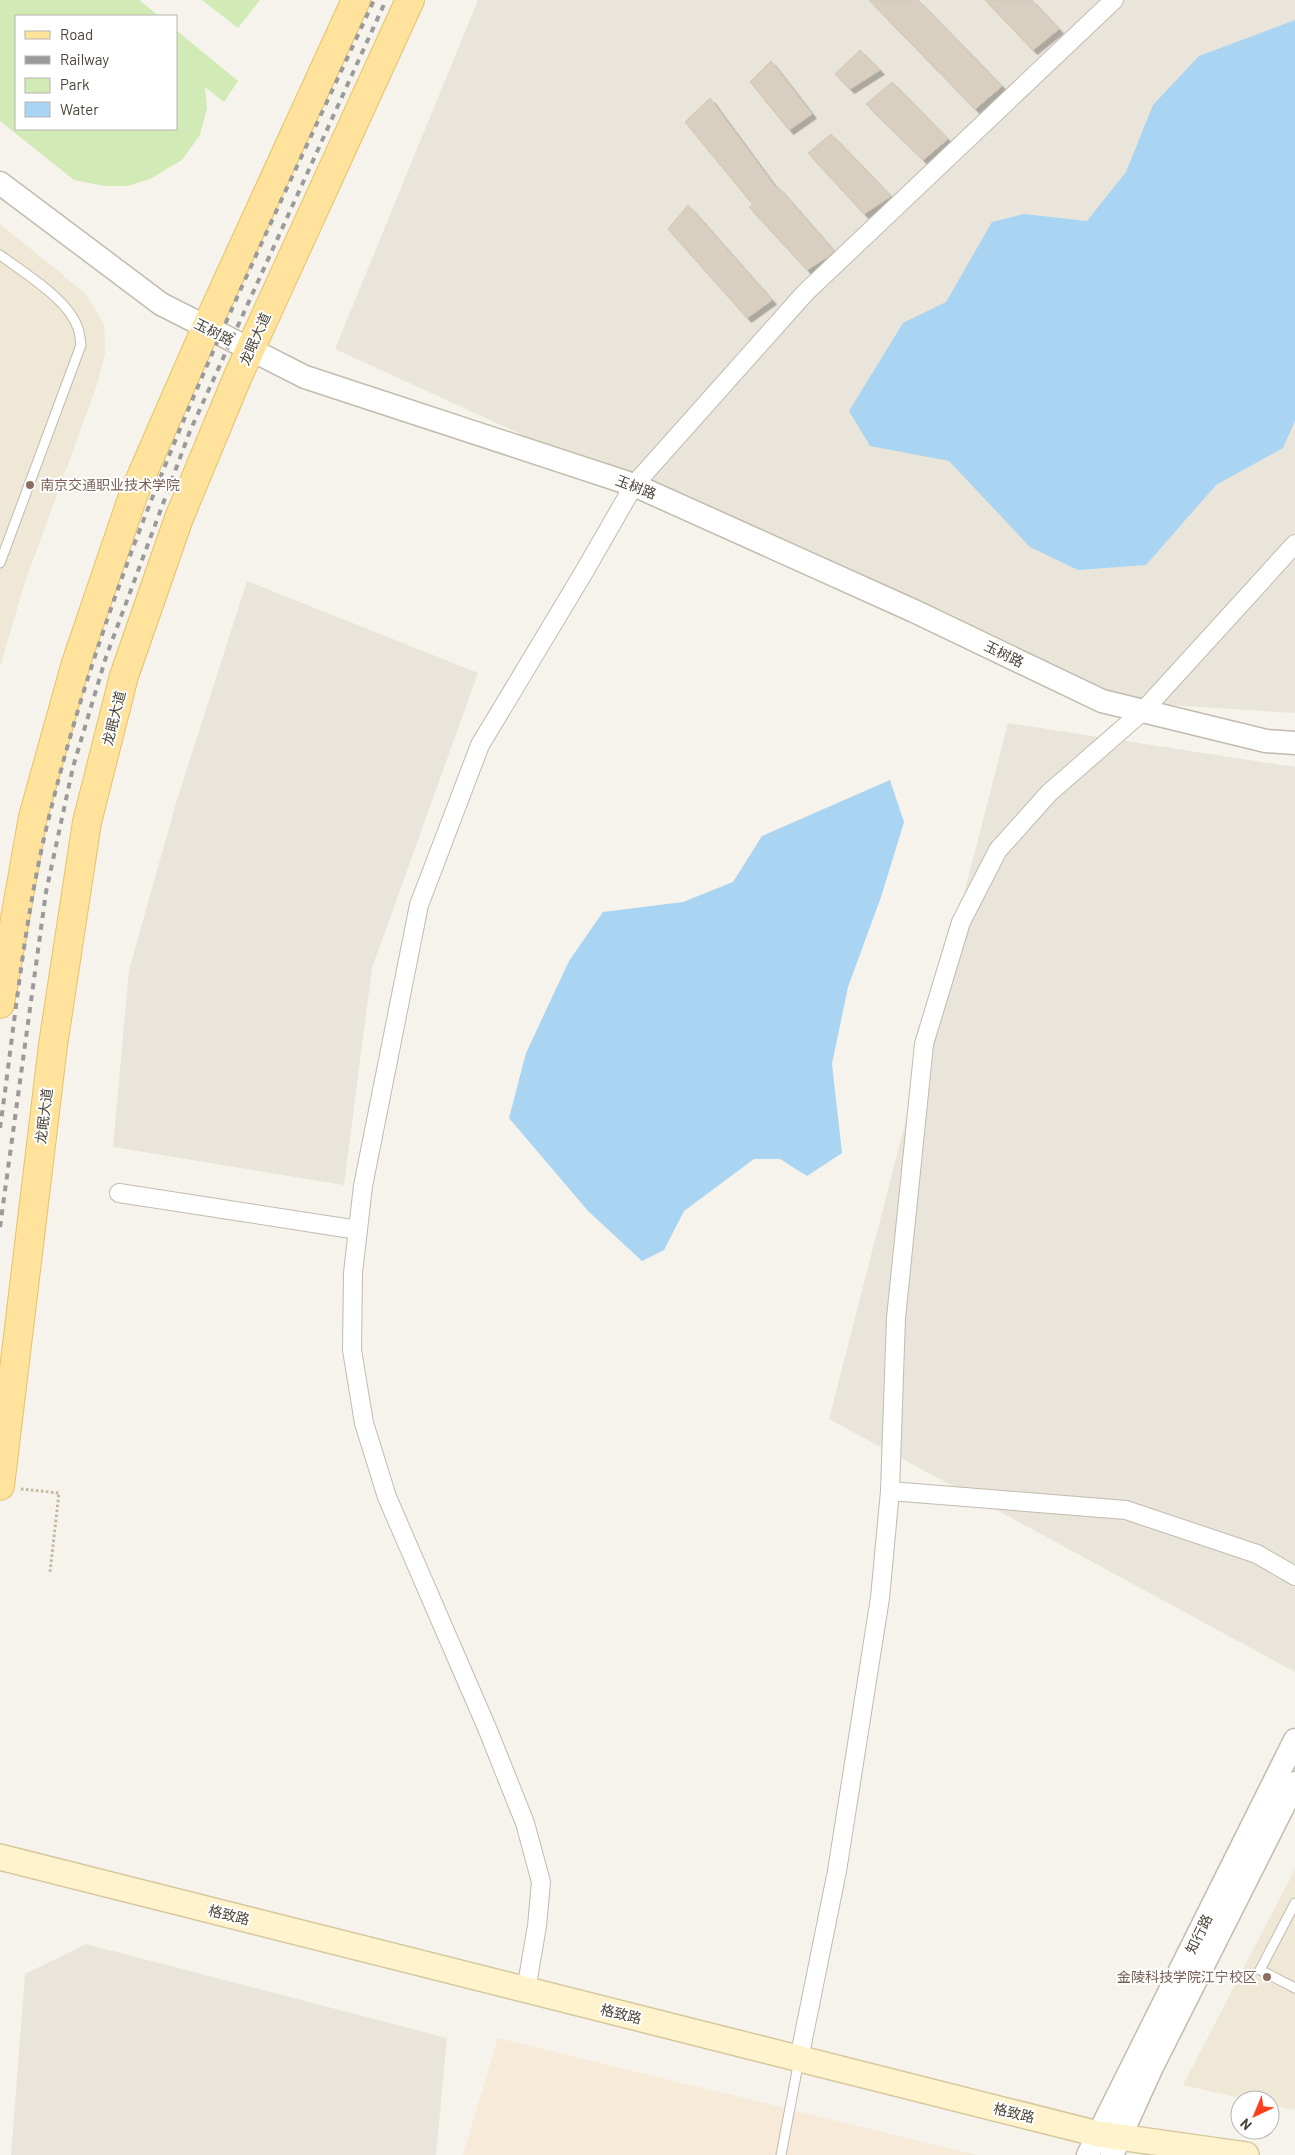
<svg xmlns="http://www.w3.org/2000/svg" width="1295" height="2155" font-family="Barlow,'Noto Sans SC',sans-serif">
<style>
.residential{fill:#eae5da}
.commercial{fill:#f7ead8}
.education{fill:#efe8d6}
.green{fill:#d2eab5}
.water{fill:#a9d4f2}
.building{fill:#d8cfc1;stroke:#d3c7b4;filter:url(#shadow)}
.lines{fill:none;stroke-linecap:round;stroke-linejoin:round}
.service-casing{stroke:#c2bbae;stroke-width:11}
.minor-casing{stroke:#c2bbae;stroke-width:20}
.tertiary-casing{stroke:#c2bbae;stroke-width:25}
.secondary-casing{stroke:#d6c79b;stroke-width:28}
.primary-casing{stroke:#e6c16a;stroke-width:30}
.path{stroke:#c4b79f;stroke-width:3;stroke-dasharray:2.5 2.5;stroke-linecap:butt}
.service{stroke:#fff;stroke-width:9}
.minor{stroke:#fff;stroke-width:18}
.tertiary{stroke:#fff;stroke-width:22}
.secondary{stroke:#fff3cd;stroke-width:25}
.primary{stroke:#ffe39c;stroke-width:28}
.rail{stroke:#9a9a9a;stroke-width:4;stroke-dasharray:6 6;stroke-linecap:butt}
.education-dot{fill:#8d6e63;stroke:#fff;stroke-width:2}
.labels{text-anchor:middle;stroke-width:4;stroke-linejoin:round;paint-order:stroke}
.street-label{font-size:14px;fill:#4b4439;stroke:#fff}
.education-label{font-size:14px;fill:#785e54;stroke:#fff;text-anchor:start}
</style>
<defs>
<filter id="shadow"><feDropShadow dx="4.5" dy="4.5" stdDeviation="0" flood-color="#0004"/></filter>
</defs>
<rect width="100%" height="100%" fill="#f6f3ec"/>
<!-- residential -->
<g class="residential">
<polygon points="478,0 1295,0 1295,713 1102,701 335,349"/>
<polygon points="247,581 478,673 372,968 344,1185 113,1147 129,970 176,803"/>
<polygon points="1008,723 1295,767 1295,1672 829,1419"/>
<polygon points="86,1944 447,2038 436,2155 11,2155 25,1974"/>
</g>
<!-- commercial -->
<polygon class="commercial" points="498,2038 977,2155 463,2155"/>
<!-- education -->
<g class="education">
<polygon points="0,224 85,293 104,324 105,353 97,385 24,585 0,667"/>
<polygon points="1295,1869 1295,2110 1270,2105 1270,2100 1249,2100 1183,2085"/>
</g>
<!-- green -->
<g class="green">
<polygon points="0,0 139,0 159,16 16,16 16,129 176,129 176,30 238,81 224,102 205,87 207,108 200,135 182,160 150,179 128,186 105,186 74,180 0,121"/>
<polygon points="202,0 260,0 238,28"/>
</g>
<!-- water -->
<g class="water">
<polygon points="1295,20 1295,421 1283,448 1216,485 1146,565 1078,570 1030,547 949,461 870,446 849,411 903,323 946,302 992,222 1024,214 1087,221 1126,172 1153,105 1199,56"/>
<polygon points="890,780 904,822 881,897 848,987 832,1064 842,1153 807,1176 780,1159 754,1159 684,1211 664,1250 642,1261 588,1211 509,1118 526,1053 569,961 603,912 683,902 733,882 762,836"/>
</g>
<!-- building -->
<g class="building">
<polygon points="869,0 918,0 1002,86 975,109"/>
<polygon points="985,0 1032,0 1059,29 1033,50"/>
<polygon points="860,50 880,70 850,89 835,74"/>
<polygon points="771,61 812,114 789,130 750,82"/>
<polygon points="892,82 948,139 923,160 866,104"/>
<polygon points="710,98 776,188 778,187 834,251 829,256 807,270 749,207 753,205 685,122"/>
<polygon points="831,134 891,196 864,214 808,153"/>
<polygon points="688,205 772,300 747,318 668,229"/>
</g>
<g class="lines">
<!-- service casing -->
<g class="service-casing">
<g id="service">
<path d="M0,255C23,272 67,299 77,326C80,332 80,339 81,345L0,563"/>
<polyline points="1295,1903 1260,1970 1295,1988"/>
<polyline points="781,2155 799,2060"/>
</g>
</g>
<!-- minor casing -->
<g class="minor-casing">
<g id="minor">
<polyline points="119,1193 358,1230"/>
<polyline points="890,1491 1126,1510 1257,1554 1295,1576"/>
<polyline points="526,1990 537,1926 541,1882 525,1823 487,1728 387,1497 364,1423 352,1350 353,1273 363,1186 419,905 480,745 584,572 634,485 805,293 1114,0"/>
<polyline points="799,2059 837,1871 880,1598 890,1491 896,1318 924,1044 961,922 998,850 1049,793 1143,711 1295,544"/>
</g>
</g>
<!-- tertiary casing -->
<g class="tertiary-casing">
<g id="tertiary">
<polyline points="0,183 161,304 305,377 634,485 914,611 1102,701 1266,741 1295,743"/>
<polyline points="1088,2155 1295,1740"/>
<polyline points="1112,2155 1152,2067 1295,1783"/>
</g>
</g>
<!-- secondary casing -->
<g class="secondary-casing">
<polyline id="secondary" points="0,1857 1098,2134 1246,2155"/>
</g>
<!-- primary casing -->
<g class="primary-casing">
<g id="primary">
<polyline points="0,1004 33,817 76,663 134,493 206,328 356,0"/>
<polyline points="0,1486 53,1045 87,822 124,676 179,518 238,376 410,0"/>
</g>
</g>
<!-- path -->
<polyline class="path" points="21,1489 59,1493 50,1572"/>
<!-- service -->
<use href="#service" class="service"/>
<!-- minor -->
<use href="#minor" class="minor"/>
<!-- tertiary -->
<use href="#tertiary" class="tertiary"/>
<!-- secondary -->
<use href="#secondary" class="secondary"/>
<!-- primary -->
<use href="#primary" class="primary"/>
<!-- rail -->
<g class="rail">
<path d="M0,1128C15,1023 24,916 50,813C119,530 253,264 374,0"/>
<polyline points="0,1227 46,892 73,767 106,657 190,431 386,0"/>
</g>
</g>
<!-- markers -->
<g class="education-dot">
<circle cx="30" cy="485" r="5"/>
<circle cx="1267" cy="1977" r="5"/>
</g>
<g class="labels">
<!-- street labels -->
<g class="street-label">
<text transform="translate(214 332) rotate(27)" y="5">玉树路</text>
<text transform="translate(255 339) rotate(-66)" y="5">龙眠大道</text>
<text transform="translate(636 487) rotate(21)" y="5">玉树路</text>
<text transform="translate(1004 654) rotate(26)" y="5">玉树路</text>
<text transform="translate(114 718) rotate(-76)" y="5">龙眠大道</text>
<text transform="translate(44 1116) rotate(-83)" y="5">龙眠大道</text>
<text transform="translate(229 1915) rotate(14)" y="5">格致路</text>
<text transform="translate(1199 1934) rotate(-64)" y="5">知行路</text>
<text transform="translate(621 2014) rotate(14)" y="5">格致路</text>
<text transform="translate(1014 2113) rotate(14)" y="5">格致路</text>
</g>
<!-- education labels -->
<g class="education-label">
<text x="40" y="490">南京交通职业技术学院</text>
<text x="1257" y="1982" text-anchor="end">金陵科技学院江宁校区</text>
</g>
</g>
<!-- legend -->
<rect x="15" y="15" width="162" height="115" fill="#ffffff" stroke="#b7b4b0"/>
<rect x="25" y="31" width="25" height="8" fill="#ffe39c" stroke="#b7b4b0"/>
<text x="60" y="40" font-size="15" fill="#4b4439">Road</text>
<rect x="25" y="56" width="25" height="8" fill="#9a9a9a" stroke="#b7b4b0"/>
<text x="60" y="65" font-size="15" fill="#4b4439">Railway</text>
<rect x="25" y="78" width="25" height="15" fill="#d2eab5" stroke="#b7b4b0"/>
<text x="60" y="90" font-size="15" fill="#4b4439">Park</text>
<rect x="25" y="102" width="25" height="15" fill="#a9d4f2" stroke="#b7b4b0"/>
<text x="60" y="115" font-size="15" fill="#4b4439">Water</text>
<!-- north arrow -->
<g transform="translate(1255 2115) rotate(224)"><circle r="24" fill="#ffffff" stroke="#b7b4b0"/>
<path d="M0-4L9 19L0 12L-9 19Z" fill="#fc3f1d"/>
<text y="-8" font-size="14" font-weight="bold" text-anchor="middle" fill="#4b4439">N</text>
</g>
</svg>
